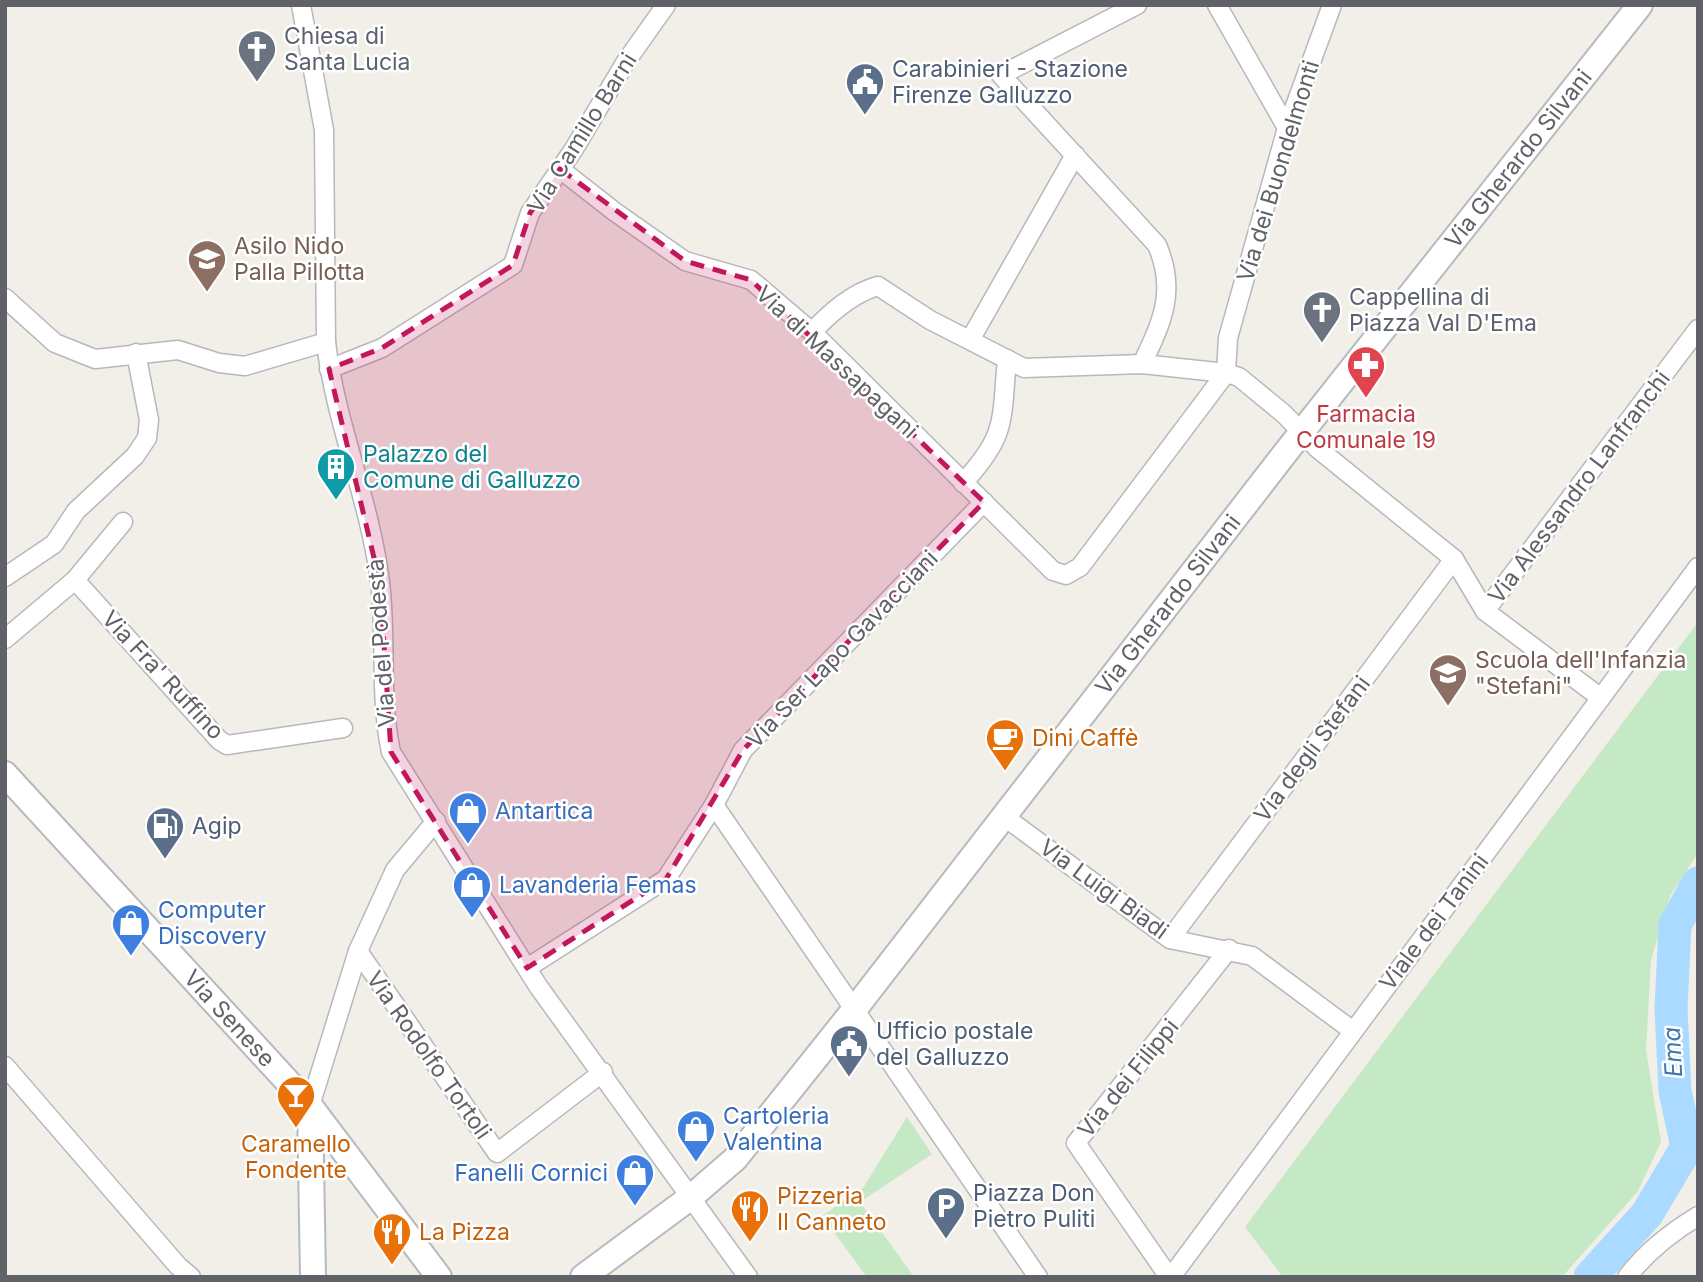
<svg xmlns="http://www.w3.org/2000/svg" width="1703" height="1282" font-family="Inter,sans-serif">
<style>
.green{fill:#c5e8c5}
.lines{fill:none;stroke-linecap:round;stroke-linejoin:round}
.river{stroke:#aadaff;stroke-width:33}
.street-casing{stroke:#b5b8bc;stroke-width:21}
.secondary-casing{stroke:#b6babf;stroke-width:28}
.street{stroke:#fff;stroke-width:18}
.secondary{stroke:#fff;stroke-width:24}
.marked{fill:#c2185b;fill-opacity:0.2;stroke:#c2185b;stroke-width:5;stroke-dasharray:14 9;stroke-linejoin:round}
.labels{text-anchor:middle;stroke-width:5;stroke-linejoin:round;paint-order:stroke}
.worship-label{font-size:23px;fill:#5b616d;stroke:#fff;text-anchor:start}
.service-label{font-size:23px;fill:#4e5e75;stroke:#fff;text-anchor:start}
.street-label{font-size:23px;fill:#5f6368;stroke:#fff}
.education-label{font-size:23px;fill:#785e54;stroke:#fff;text-anchor:start}
.health-label{font-size:23px;fill:#be3a42;stroke:#fff}
.culture-label{font-size:23px;fill:#0d838f;stroke:#fff;text-anchor:start}
.food-label{font-size:23px;fill:#c56008;stroke:#fff;text-anchor:start}
.shop-label{font-size:23px;fill:#366cbe;stroke:#fff;text-anchor:start}
.water-label{font-size:24px;font-style:italic;fill:#4174aa;stroke:#fff}
</style>
<rect width="100%" height="100%" fill="#f1efe8"/>
<!-- green -->
<g class="green">
<polygon points="1698,622 1698,853 1670,896 1651,960 1646,1050 1661,1142 1638,1191 1562,1277 1283,1277 1245,1227"/>
<polygon points="907,1117 932,1154 860,1202 914,1277 867,1277 822,1216 863,1188"/>
</g>
<g class="lines">
<!-- river -->
<polyline class="river" points="1590,1277 1647,1214 1687,1147 1675,1091 1671,1009 1675,925 1698,883"/>
<!-- street casing -->
<g class="street-casing">
<g id="street">
<path d="M301,5L324,130L326,342C335,423 370,500 380,582C387,638 379,696 391,752L538,986L748,1277"/>
<path d="M1137,5L1001,75L1157,245C1177,291 1162,322 1142,364"/>
<polyline points="1217,5 1287,128"/>
<polyline points="560,169 615,212 685,261 751,280 812,332 1053,571 1066,575 1080,567 1226,373 1228,338 1287,128 1332,5"/>
<polyline points="5,298 55,343 95,359 178,350 219,363 245,366 326,342"/>
<path d="M812,332C830,313 852,293 878,286L930,320L1024,368L1142,364L1226,373L1239,377L1284,414L1317,448L1454,559L1485,611L1601,698"/>
<polyline points="970,340 1075,155"/>
<polyline points="329,369 382,348 513,265 530,213 574,149 625,63 666,5"/>
<path d="M963,483C1008,434 1001,421 1007,359"/>
<polyline points="5,577 54,544 76,511 135,456 147,438 149,420 136,353"/>
<polyline points="75,580 219,740 227,745 343,728"/>
<polyline points="1485,611 1698,329"/>
<polyline points="5,639 75,580 123,522"/>
<polyline points="714,805 1038,1277"/>
<polyline points="1002,815 1170,939 1252,956 1353,1031"/>
<polyline points="1170,939 1454,559"/>
<polyline points="358,951 497,1153 603,1072"/>
<polyline points="527,968 666,879 714,805 743,750 984,502"/>
<polyline points="5,1066 178,1266 191,1277"/>
<polyline points="310,1106 358,951 395,870 436,821"/>
<polyline points="1169,1277 1076,1143 1229,949"/>
<polyline points="1171,1277 1698,567"/>
<path d="M1627,1277C1647,1251 1670,1233 1698,1216"/>
</g>
</g>
<!-- secondary casing -->
<g class="secondary-casing">
<g id="secondary">
<path id="s1" d="M5,774L310,1106L439,1277"/>
<polyline points="310,1106 313,1277"/>
<path id="s2" d="M583,1277L691,1197L735,1159L854,1010L1286,452L1640,5"/>
</g>
</g>
<!-- street -->
<use href="#street" class="street"/>
<!-- secondary -->
<use href="#secondary" class="secondary"/>
</g>
<!-- marked area -->
<path class="marked" d="M560,169L685,261L751,280L984,502L743,750L666,879L527,968L391,752L380,583L329,369L382,348L513,265L530,213Z"/>
<!-- icons -->
<defs>
<g id="church-pin" transform="scale(2.0125)"><path d="M0 17L-7.5 6A9.5 9.5 0 1 1 7.5 6Z" fill="#6b7280" stroke="#fff"/><path d="M-1.2-6h2.4v3.5h3.3v2.4h-3.3V6h-2.4V-.1h-3.3v-2.4h3.3Z" fill="#fff"/></g>
<g id="civic-pin" transform="scale(2.0125)"><path d="M0 17L-7.5 6A9.5 9.5 0 1 1 7.5 6Z" fill="#5c6f8a" stroke="#fff"/><path d="M-.6-6.5H3V-4.5H.6V-3L4-1V1h2V6H-6V1h2V-1L-.6-3ZM-1.2 2.5V6h2.4V2.5Z" fill="#fff"/></g>
<g id="school-pin" transform="scale(2.0125)"><path d="M0 17L-7.5 6A9.5 9.5 0 1 1 7.5 6Z" fill="#8d6e63" stroke="#fff"/><path d="M0-5L7-2L0 1L-7-2ZM-4 1L0 2.5L4 1V4Q0 6-4 4Z" fill="#fff"/></g>
<g id="pharmacy-pin" transform="scale(2.0125)"><path d="M0 17L-7.5 6A9.5 9.5 0 1 1 7.5 6Z" fill="#e0444e" stroke="#fff"/><path d="M-2-6h4v4h4v4h-4v4h-4v-4h-4v-4h4Z" fill="#fff"/></g>
<g id="building-pin" transform="scale(2.0125)"><path d="M0 17L-7.5 6A9.5 9.5 0 1 1 7.5 6Z" fill="#0f9aa8" stroke="#fff"/><path d="M-4-6H4V6H1V3H-1V6H-4ZM-2.5-4.3h1.7v1.8h-1.7ZM.8-4.3h1.7v1.8H.8ZM-2.5-1h1.7V.8h-1.7ZM.8-1h1.7V.8H.8Z" fill="#fff"/></g>
<g id="cafe-pin" transform="scale(2.0125)"><path d="M0 17L-7.5 6A9.5 9.5 0 1 1 7.5 6Z" fill="#e8710a" stroke="#fff"/><path d="M-5.5-4.5H6V0H3Q3 3.5 0 3.5H-2.5Q-5.5 3.5-5.5 0ZM3-3.2v2h1.7v-2ZM-6 4.5H4V6H-6Z" fill="#fff"/></g>
<g id="shop-pin" transform="scale(2.0125)"><path d="M0 17L-7.5 6A9.5 9.5 0 1 1 7.5 6Z" fill="#3f7fe0" stroke="#fff"/><path d="M-5-2.5h2.3a2.7 3.5 0 0 1 5.4 0H5L5.5 6h-11ZM-1.5-2.5h3a1.5 2.3 0 0 0-3 0Z" fill="#fff"/></g>
<g id="fuel-pin" transform="scale(2.0125)"><path d="M0 17L-7.5 6A9.5 9.5 0 1 1 7.5 6Z" fill="#5c6f8a" stroke="#fff"/><path d="M-5.5-6h7V0h2V4h1.3V-2.5L3-4.5l.8-.8L6-3V5H2.5V1h-1V6h-7ZM-4.2-4.7v3.2H.2V-4.7Z" fill="#fff"/></g>
<g id="bar-pin" transform="scale(2.0125)"><path d="M0 17L-7.5 6A9.5 9.5 0 1 1 7.5 6Z" fill="#e8710a" stroke="#fff"/><path d="M-6-5H6L.8 .8V4.5H3.5V6h-7V4.5H-.8V.8Z" fill="#fff"/></g>
<g id="parking-pin" transform="scale(2.0125)"><path d="M0 17L-7.5 6A9.5 9.5 0 1 1 7.5 6Z" fill="#5c6f8a" stroke="#fff"/><path d="M-3.5-5.5H1a3.5 3.5 0 0 1 0 7H-1V5.5H-3.5ZM-1-3.4V-.6H.8a1.4 1.4 0 0 0 0-2.8Z" fill="#fff"/></g>
<g id="restaurant-pin" transform="scale(2.0125)"><path d="M0 17L-7.5 6A9.5 9.5 0 1 1 7.5 6Z" fill="#e8710a" stroke="#fff"/><path d="M-5-6h1v4h1v-4h1v4h1v-4h1v5L-1.5 .5V6h-2V.5L-5-1ZM5-6V6H3V1.5H1.5Q1.5-4 5-6Z" fill="#fff"/></g>
</defs>
<g fill-rule="evenodd">
<use href="#church-pin" x="257" y="49"/>
<use href="#civic-pin" x="865" y="82"/>
<use href="#school-pin" x="207" y="259"/>
<use href="#church-pin" x="1322" y="310"/>
<use href="#pharmacy-pin" x="1366" y="365"/>
<use href="#building-pin" x="336" y="467"/>
<use href="#school-pin" x="1448" y="673"/>
<use href="#cafe-pin" x="1005" y="738"/>
<use href="#shop-pin" x="468" y="811"/>
<use href="#fuel-pin" x="165" y="826"/>
<use href="#shop-pin" x="472" y="885"/>
<use href="#shop-pin" x="131" y="923"/>
<use href="#civic-pin" x="849" y="1044"/>
<use href="#bar-pin" x="296" y="1095"/>
<use href="#shop-pin" x="696" y="1129"/>
<use href="#shop-pin" x="635" y="1173"/>
<use href="#parking-pin" x="946" y="1206"/>
<use href="#restaurant-pin" x="750" y="1209"/>
<use href="#restaurant-pin" x="392" y="1232"/>
</g>
<g class="labels">
<!-- worship labels -->
<g class="worship-label">
<text x="284" y="44">Chiesa di<tspan x="284" dy="26">Santa Lucia</tspan></text>
<text x="1349" y="305">Cappellina di<tspan x="1349" dy="26">Piazza Val D'Ema</tspan></text>
</g>
<!-- service labels -->
<g class="service-label">
<text x="892" y="77">Carabinieri - Stazione<tspan x="892" dy="26">Firenze Galluzzo</tspan></text>
<text x="192" y="834">Agip</text>
<text x="876" y="1039">Ufficio postale<tspan x="876" dy="26">del Galluzzo</tspan></text>
<text x="973" y="1201">Piazza Don<tspan x="973" dy="26">Pietro Puliti</tspan></text>
</g>
<!-- street labels -->
<g class="street-label">
<text transform="translate(582 133) rotate(-58)" y="8">Via Camillo Barni</text>
<text dy="8" stroke="none"><textPath href="#s2" startOffset="1463">Via Gherardo Silvani</textPath></text>
<text transform="translate(1278 171) rotate(-73)" y="8">Via dei Buondelmonti</text>
<text transform="translate(837 362) rotate(43)" y="8">Via di Massapagani</text>
<text transform="translate(1579 487) rotate(-53)" y="8">Via Alessandro Lanfranchi</text>
<text dy="8" stroke="none"><textPath href="#s2" startOffset="896">Via Gherardo Silvani</textPath></text>
<text transform="translate(381 643) rotate(-94)" y="8">Via del Podestà</text>
<text transform="translate(842 649) rotate(-46)" y="8">Via Ser Lapo Gavacciani</text>
<text transform="translate(163 675) rotate(47)" y="8">Via Fra' Ruffino</text>
<text transform="translate(1312 749) rotate(-53)" y="8">Via degli Stefani</text>
<text transform="translate(1104 889) rotate(36)" y="8">Via Luigi Biadi</text>
<text transform="translate(1434 922) rotate(-53)" y="8">Viale dei Tanini</text>
<text dy="8" stroke="none"><textPath href="#s1" startOffset="332">Via Senese</textPath></text>
<text transform="translate(429 1055) rotate(55)" y="8">Via Rodolfo Tortoli</text>
<text transform="translate(1128 1078) rotate(-51)" y="8">Via dei Filippi</text>
</g>
<!-- education labels -->
<g class="education-label">
<text x="234" y="254">Asilo Nido<tspan x="234" dy="26">Palla Pillotta</tspan></text>
<text x="1475" y="668">Scuola dell'Infanzia<tspan x="1475" dy="26">"Stefani"</tspan></text>
</g>
<!-- health labels -->
<g class="health-label">
<text x="1366" y="422">Farmacia<tspan x="1366" dy="26">Comunale 19</tspan></text>
</g>
<!-- culture labels -->
<g class="culture-label">
<text x="363" y="462">Palazzo del<tspan x="363" dy="26">Comune di Galluzzo</tspan></text>
</g>
<!-- food labels -->
<g class="food-label">
<text x="1032" y="746">Dini Caffè</text>
<text x="296" y="1152" text-anchor="middle">Caramello<tspan x="296" dy="26">Fondente</tspan></text>
<text x="777" y="1204">Pizzeria<tspan x="777" dy="26">Il Canneto</tspan></text>
<text x="419" y="1240">La Pizza</text>
</g>
<!-- shop labels -->
<g class="shop-label">
<text x="495" y="819">Antartica</text>
<text x="499" y="893">Lavanderia Femas</text>
<text x="158" y="918">Computer<tspan x="158" dy="26">Discovery</tspan></text>
<text x="723" y="1124">Cartoleria<tspan x="723" dy="26">Valentina</tspan></text>
<text x="608" y="1181" text-anchor="end">Fanelli Cornici</text>
</g>
<!-- water labels -->
<g class="water-label">
<text transform="translate(1673 1052) rotate(-93)" y="8">Ema</text>
</g>
</g>
<!-- border -->
<rect width="1703" height="1282" fill="none" stroke="#5f6368" stroke-width="14"/>
</svg>
